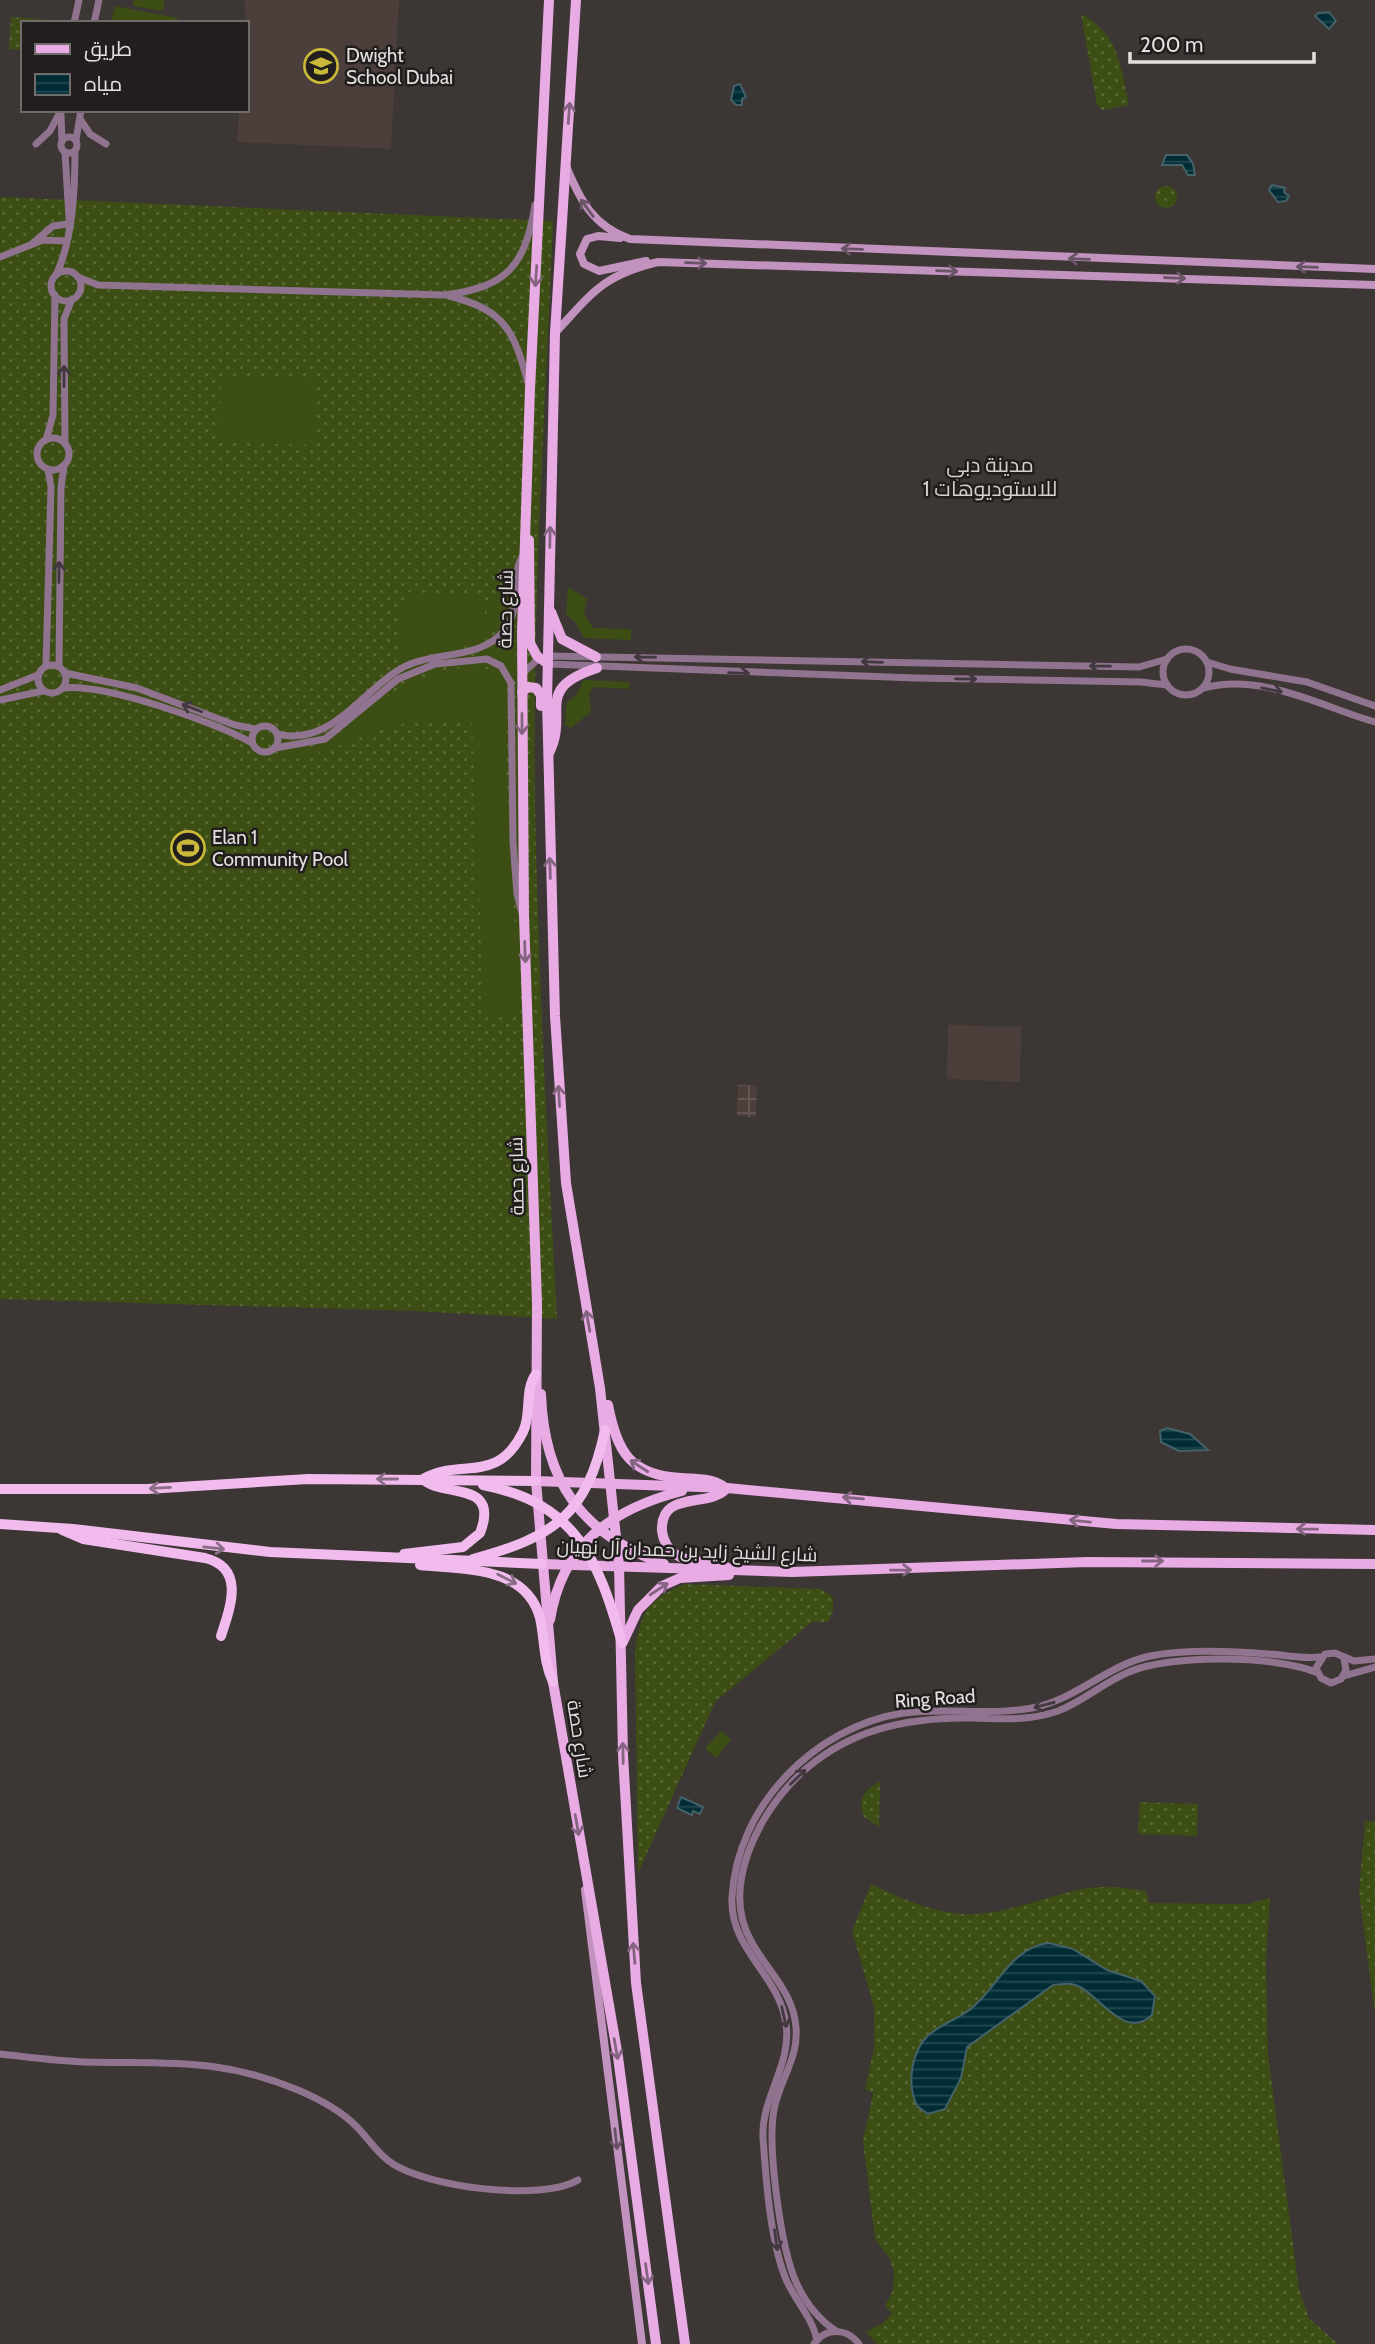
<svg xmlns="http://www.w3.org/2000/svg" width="1375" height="2344" font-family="Cabin,Cairo,sans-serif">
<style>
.built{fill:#4c3f3b}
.industrial{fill:url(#industrial-grid)}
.grass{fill:url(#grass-dots)}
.garden{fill:#3c4e14}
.water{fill:url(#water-rules);stroke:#446268;stroke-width:2}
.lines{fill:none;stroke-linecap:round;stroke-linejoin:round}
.tertiary{stroke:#90738e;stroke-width:7}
.secondary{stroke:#c293bf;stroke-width:8}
.primary{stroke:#e8abe4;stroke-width:10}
.trunk{stroke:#f1bced;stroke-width:10}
.oneway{stroke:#846480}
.oneway2{stroke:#695366}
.oneway3{stroke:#42383f}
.oneway4{stroke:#896d85}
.labels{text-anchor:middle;stroke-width:5;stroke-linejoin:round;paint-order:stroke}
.poi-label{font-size:19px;fill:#e4e0df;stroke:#211e1d;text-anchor:start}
.street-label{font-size:19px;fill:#e4e0df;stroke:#211e1d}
.neighbourhood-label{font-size:21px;fill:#d6cfcc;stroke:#211e1d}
</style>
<defs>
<pattern id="industrial-grid" width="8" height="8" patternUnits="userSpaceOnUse" patternTransform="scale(1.75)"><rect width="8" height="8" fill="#4c3f3b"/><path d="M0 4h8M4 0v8" fill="none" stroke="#665a57"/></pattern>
<pattern id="grass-dots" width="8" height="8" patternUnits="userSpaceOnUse" patternTransform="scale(1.75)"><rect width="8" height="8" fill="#3c4e14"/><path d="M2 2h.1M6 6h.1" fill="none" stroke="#586736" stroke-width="1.8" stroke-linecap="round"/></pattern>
<pattern id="water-rules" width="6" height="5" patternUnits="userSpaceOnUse" patternTransform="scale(1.75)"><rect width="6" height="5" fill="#002c35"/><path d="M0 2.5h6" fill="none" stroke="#254a52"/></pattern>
</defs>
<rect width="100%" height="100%" fill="#3c3634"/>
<!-- built -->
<g class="built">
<polygon points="245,0 399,0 391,149 237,142 239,110 247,110"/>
<polygon points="948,1025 1021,1027 1020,1082 947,1079"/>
</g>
<!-- industrial -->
<polygon class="industrial" points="738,1085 757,1086 756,1117 737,1116"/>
<!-- grass -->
<g class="grass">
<path d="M1081,14C1119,33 1121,68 1129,105L1102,110L1097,105Z"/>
<polygon points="11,17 52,20 51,23 23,23 23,50 9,49"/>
<circle cx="1166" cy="197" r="11"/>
<path d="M0,197L553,221C545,414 532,607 535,800C538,974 548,1146 557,1319L415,1311L0,1299Z"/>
<path d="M685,1584L821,1589L833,1597V1611L828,1622H812L715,1702L638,1873L635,1651C641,1612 647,1600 685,1584Z"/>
<path d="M880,1782L879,1827L864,1817C857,1800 864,1789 880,1782Z"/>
<polygon points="1140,1802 1198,1804 1197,1836 1138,1834"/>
<polygon points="1365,1821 1375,1821 1375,2014 1359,1892"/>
<path d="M871,1884C904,1900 941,1916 978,1914C1014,1911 1047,1896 1082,1889C1103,1885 1125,1888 1146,1891L1149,1903L1248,1904L1270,1898L1266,1963L1268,2055L1299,2289L1309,2318L1338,2344H877L866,2332L883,2323L892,2313L885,2306L893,2290L894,2273L889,2257L875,2239L863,2141L873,2093L865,2089L874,2048V2007L852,1931Z"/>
</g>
<!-- garden -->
<g class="garden">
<polygon points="134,0 165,0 163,11 133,6"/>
<polygon points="115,6 178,18 179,23 111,23"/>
<polygon points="221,377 315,381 315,445 219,442"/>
<polygon points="568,587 587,599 584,614 593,628 631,629 631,640 584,638 576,623 566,614"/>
<polygon points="419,591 425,595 482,596 486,620 489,596 492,593 505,593 511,598 502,623 484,641 399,661 399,606 407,599 408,592"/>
<polygon points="514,623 516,682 502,661 479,656 501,640"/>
<polygon points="464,667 495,670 507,688 506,775 520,1015 484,1017 472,719 439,719 389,726 305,758 276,759 278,752 300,751 325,743 406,683"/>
<polygon points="584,680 630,682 629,689 593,687 589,694 591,712 571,728 565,725 566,703 576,695"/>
<polygon points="721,1731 731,1740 716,1758 705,1748"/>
</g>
<!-- water -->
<g class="water">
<polygon points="1329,12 1336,21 1329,29 1315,16 1318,13"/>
<polygon points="740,84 746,97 742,99 742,105 736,105 731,100 734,86"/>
<polygon points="1166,155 1187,155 1193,164 1195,175 1188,175 1182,165 1162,165"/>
<polygon points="1272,185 1285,188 1284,192 1289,196 1286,201 1278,202 1269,190"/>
<polygon points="1167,1428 1190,1434 1208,1450 1179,1451 1161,1442 1160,1431"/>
<polygon points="681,1797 703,1807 700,1814 693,1811 692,1815 677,1808"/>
<path d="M1049,1943L1073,1949L1107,1970L1141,1981L1155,1996L1152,2015C1126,2040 1102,1999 1080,1987C1071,1982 1063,1984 1053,1985L967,2047L961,2078L945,2109L928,2114L917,2106C908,2087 910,2063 921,2044C931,2027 959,2020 973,2007C999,1985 1012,1947 1049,1943Z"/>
</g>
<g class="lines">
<!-- tertiary -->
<g class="tertiary">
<polyline points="74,23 79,0"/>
<polyline points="94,23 99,0"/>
<polyline points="61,114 62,141"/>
<polyline points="80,119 90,134 106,144"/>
<circle cx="69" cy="145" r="8"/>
<polyline points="76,140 81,110"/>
<polyline points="36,144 50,131 61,110"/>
<polyline points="65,152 69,218"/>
<polyline points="33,243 53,226 68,224"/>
<polyline points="0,257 43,240 66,241"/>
<circle cx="66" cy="286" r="15"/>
<path d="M56,275C73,240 75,189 75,151"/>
<path d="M78,277L98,285L445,295C507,287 525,266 535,205"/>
<path d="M449,296C505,310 514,331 528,383"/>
<circle cx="53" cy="454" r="16"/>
<polyline points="46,440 53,415 55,295"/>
<polyline points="65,444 64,319 72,299"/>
<circle cx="1186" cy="672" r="23"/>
<polyline points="1207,662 1230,669 1307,682 1375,706"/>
<polyline points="548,664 915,678 1141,682 1167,685"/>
<circle cx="52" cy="679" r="14"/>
<polyline points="46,665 51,487 48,469"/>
<polyline points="59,666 61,488 64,465"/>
<polyline points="65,673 137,688 235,725 256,729"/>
<polyline points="522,674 536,661 548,656 1139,667 1167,659"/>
<path d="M63,688C104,683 215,722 252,743"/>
<path d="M1204,688C1261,672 1322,707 1375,722"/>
<polyline points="0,690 38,675"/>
<polyline points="0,700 43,691"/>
<circle cx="265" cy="739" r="13"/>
<path d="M277,734C331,747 360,693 400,669C432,650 479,661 504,631C523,609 509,578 523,555"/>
<polyline points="275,748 325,739 398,679 435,664 487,659 501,666 511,683 513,842 517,894 522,913"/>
<polyline points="1344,1659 1346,1670 1341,1679 1331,1683 1321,1678 1316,1668 1325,1654 1335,1653 1354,1661 1375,1659"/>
<polyline points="1344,1676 1375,1667"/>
<path d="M0,2054C28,2057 56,2061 85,2062C167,2064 219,2057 298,2090C319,2099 340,2110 356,2126C369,2139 378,2155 393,2164C429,2187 541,2202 578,2180"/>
<path d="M836,2331C818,2319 805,2302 796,2282C781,2248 767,2147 774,2110C779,2081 799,2058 796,2027C793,1991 767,1971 751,1941C721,1888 757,1817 796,1778C845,1730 905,1717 972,1718C1001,1719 1030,1721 1058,1711C1084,1701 1104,1682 1129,1672C1171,1654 1276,1655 1318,1673"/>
<path d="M817,2340C812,2316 794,2300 785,2277C770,2239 766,2179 763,2138C761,2097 792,2065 786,2024C780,1975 729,1950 732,1897C737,1806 814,1727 903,1713C946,1707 990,1716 1032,1708C1076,1700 1107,1665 1150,1656C1186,1649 1231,1651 1268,1654C1286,1655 1302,1659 1320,1657"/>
<path d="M814,2344C826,2327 847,2328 859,2344"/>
</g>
<!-- secondary -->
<g class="secondary">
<path d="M566,166C580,200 593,226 630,239L1375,269"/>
<polyline points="620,238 598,236 587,239 580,254 584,264 599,271 646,261"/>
<path d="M555,333C592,293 603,275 658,262L1375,285"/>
<polyline points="585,1890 642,2344"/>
</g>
<!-- primary -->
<g class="primary">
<polyline points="549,0 530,389 522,631 524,916 537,1304 536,1481 553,1682 618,2057 656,2344"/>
<polyline points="576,0 555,333 547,701 555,1016 566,1183 600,1388 619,1565 623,1755 636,1983 685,2344"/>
<polyline points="529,540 530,643 537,656 548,664"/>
<polyline points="551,612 562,639 596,657"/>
<polyline points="522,692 528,687 536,688 541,695 541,706"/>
<path d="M549,753C570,712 532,689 597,668"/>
<path d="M541,1394C544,1481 581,1534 664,1564"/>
<path d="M608,1405C617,1452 630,1475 681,1478C696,1479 710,1478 723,1486"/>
<polyline points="536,1481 727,1488 1116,1524 1375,1530"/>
<path d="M727,1488C709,1509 660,1489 662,1531C663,1540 668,1550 675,1554C691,1565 715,1559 732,1570"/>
<polyline points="542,1564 792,1572 1087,1562 1375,1564"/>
<path d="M550,1620C562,1544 612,1509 682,1491"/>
<polyline points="623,1642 638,1610 662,1586 680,1578 729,1575"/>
</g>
<!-- trunk -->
<g class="trunk">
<path d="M483,1485C576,1503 598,1559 622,1643"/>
<polyline points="0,1489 147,1489 308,1479 536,1481"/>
<polyline points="0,1524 73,1529 270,1552 542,1564"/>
<path d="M62,1530L83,1539L205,1558C246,1568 230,1608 221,1636"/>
<path d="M404,1554L463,1547L480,1533C501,1479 440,1498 423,1479C461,1457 496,1486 523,1432C532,1414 524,1390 536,1374"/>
<path d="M473,1559C554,1537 587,1515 605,1430"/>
<path d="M420,1565C463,1570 526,1565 540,1618C545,1640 543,1661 553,1682"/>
</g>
</g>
<!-- one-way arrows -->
<defs><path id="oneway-shaft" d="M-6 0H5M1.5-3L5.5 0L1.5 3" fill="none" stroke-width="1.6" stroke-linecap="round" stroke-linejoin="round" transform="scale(1.75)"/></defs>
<g class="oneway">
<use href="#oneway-shaft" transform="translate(569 113) rotate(-86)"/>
<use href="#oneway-shaft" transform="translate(536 276) rotate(94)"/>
<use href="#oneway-shaft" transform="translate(550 537) rotate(-89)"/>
<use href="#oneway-shaft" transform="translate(522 724) rotate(90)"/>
<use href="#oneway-shaft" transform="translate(550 868) rotate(-92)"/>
<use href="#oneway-shaft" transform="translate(525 952) rotate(88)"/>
<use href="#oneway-shaft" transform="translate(559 1096) rotate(-93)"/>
<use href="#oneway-shaft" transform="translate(588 1321) rotate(-100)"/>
<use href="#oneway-shaft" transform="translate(639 1466) rotate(-147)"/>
<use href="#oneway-shaft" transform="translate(853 1498) rotate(-175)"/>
<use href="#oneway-shaft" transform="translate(1080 1521) rotate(-174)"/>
<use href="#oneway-shaft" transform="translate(1307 1529) rotate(-179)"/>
<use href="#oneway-shaft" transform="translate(1153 1561)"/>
<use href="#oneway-shaft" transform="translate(901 1570) rotate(-1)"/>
<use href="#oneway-shaft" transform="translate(659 1589) rotate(-33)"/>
<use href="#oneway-shaft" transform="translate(623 1753) rotate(-91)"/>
<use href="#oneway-shaft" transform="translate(577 1825) rotate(80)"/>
<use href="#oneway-shaft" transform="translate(634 1953) rotate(-95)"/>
<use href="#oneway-shaft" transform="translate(616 2049) rotate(80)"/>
<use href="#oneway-shaft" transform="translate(647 2274) rotate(82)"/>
</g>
<g class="oneway2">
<use href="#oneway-shaft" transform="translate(587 208) rotate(-126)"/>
<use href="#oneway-shaft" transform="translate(852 249) rotate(-178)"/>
<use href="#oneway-shaft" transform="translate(1079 259) rotate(-178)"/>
<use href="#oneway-shaft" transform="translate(696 263) rotate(2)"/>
<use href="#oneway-shaft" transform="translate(1307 267) rotate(-178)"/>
<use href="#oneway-shaft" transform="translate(947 271) rotate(2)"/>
<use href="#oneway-shaft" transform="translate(1175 278) rotate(2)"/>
<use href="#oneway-shaft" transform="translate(616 2139) rotate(83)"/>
</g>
<g class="oneway3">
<use href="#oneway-shaft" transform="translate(64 376) rotate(-90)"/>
<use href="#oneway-shaft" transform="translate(59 572) rotate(-89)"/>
<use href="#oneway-shaft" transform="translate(645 657) rotate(-179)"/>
<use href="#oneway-shaft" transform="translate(872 662) rotate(-178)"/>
<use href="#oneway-shaft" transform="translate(1100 666) rotate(-179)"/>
<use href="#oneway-shaft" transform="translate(739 673) rotate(2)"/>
<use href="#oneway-shaft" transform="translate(966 679) rotate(1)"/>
<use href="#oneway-shaft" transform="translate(1272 690) rotate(11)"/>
<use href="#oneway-shaft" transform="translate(192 708) rotate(-159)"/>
<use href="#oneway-shaft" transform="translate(1044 1705) rotate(165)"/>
<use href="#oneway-shaft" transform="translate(798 1777) rotate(-44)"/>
<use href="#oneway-shaft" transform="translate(784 2017) rotate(77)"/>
<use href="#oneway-shaft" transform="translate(776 2240) rotate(82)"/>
</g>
<g class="oneway4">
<use href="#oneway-shaft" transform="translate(387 1479) rotate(180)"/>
<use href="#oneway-shaft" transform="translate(160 1488) rotate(177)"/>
<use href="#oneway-shaft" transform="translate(214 1548) rotate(6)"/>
<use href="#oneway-shaft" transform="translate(507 1579) rotate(27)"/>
</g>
<!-- icons -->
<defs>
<g id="school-ring" transform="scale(1.75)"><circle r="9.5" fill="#211e1d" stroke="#cbba39" stroke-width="1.5"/><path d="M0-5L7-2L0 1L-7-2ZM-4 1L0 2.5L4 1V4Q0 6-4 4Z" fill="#cbba39"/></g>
<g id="stadium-ring" transform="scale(1.75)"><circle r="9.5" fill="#211e1d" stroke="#cbba39" stroke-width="1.5"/><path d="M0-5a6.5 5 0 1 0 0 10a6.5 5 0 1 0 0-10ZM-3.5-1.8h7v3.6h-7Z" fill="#cbba39"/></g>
</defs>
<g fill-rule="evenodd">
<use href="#school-ring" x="321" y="66"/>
<use href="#stadium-ring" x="188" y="848"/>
</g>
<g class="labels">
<!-- poi labels -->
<g class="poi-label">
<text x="346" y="62">Dwight<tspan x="346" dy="22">School Dubai</tspan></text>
<text x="212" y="844">Elan 1<tspan x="212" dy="22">Community Pool</tspan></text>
</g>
<!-- street labels -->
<g class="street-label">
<text transform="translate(505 609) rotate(-89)" y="7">شارع حصة</text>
<text transform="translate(516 1176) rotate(-91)" y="7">شارع حصة</text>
<text transform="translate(687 1550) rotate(2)" y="7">شارع الشيخ زايد بن حمدان آل نهيان</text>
<text transform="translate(935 1698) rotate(-4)" y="7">Ring Road</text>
<text transform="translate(580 1739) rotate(81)" y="7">شارع حصة</text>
</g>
<!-- neighbourhood labels -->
<g class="neighbourhood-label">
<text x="990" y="472">مدينة دبي<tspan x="990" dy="24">للاستوديوهات 1</tspan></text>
</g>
</g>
<!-- legend -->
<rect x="21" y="21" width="228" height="91" fill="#211e1d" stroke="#6f6c6b" stroke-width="2"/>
<rect x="35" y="44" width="35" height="10" fill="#e8abe4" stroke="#6f6c6b" stroke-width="2"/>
<text x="84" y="56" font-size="21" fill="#e4e0df">طريق</text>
<rect x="35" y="74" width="35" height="21" fill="url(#water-rules)" stroke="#6f6c6b" stroke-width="2"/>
<text x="84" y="91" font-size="21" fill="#e4e0df">مياه</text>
<!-- scale -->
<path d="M1130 52v10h184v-10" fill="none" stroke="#e4e0df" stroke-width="3.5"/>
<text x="1140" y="52" font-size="21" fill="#e4e0df" stroke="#211e1d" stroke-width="5" paint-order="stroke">200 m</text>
</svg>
